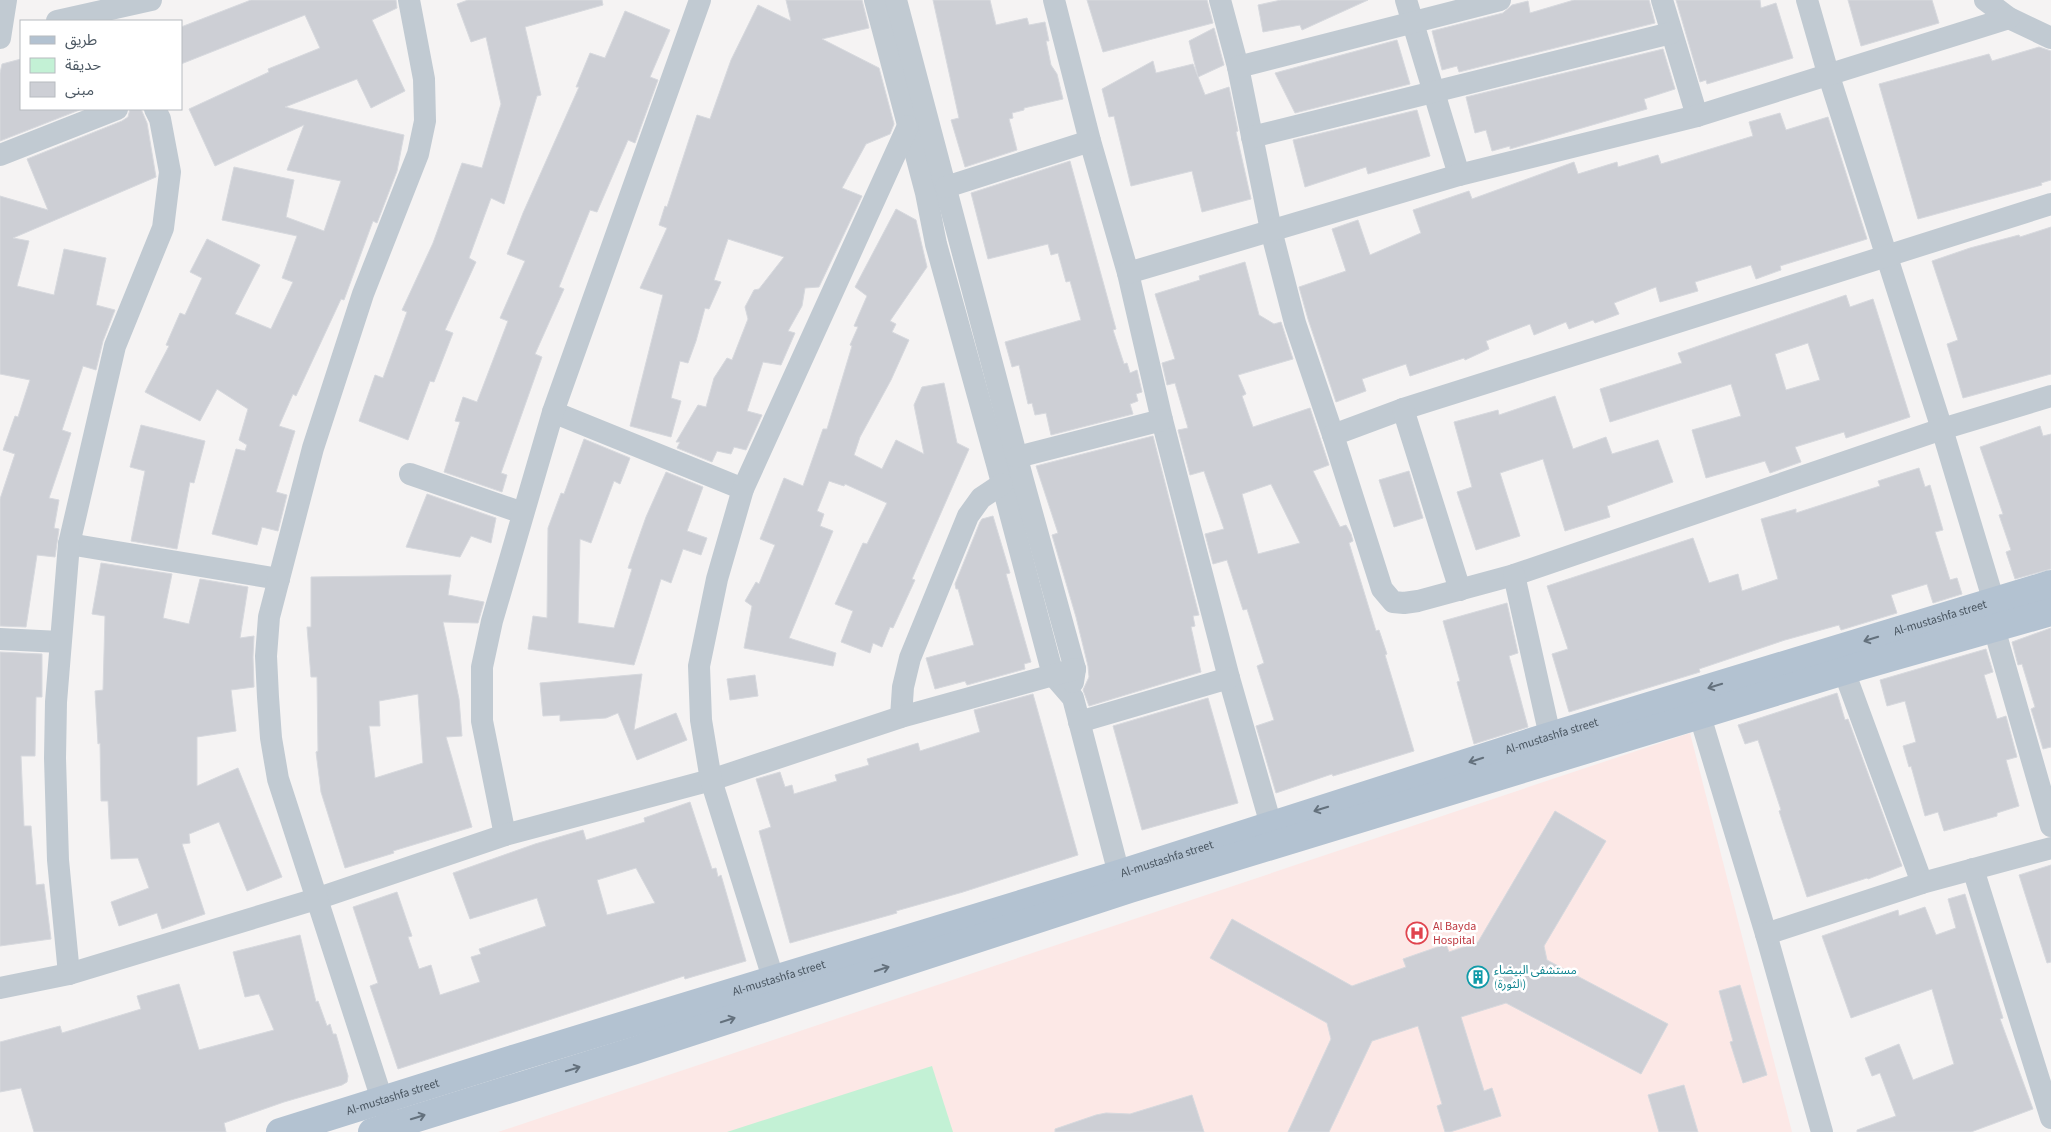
<svg xmlns="http://www.w3.org/2000/svg" width="2051" height="1132" font-family="'Source Sans 3','Noto Sans Arabic',sans-serif">
<style>
.medical{fill:#fce8e6}
.green{fill:#c3f1d5}
.building{fill:#cdcfd5;stroke:#d7d9de;fill-rule:evenodd}
.lines{fill:none;stroke-linecap:round;stroke-linejoin:round}
.minor{stroke:#c1cad2;stroke-width:22}
.major{stroke:#b3c2d1;stroke-width:28}
.oneway{stroke:#64717d}
.labels{text-anchor:middle;stroke-width:5;stroke-linejoin:round;paint-order:stroke}
.street-label{font-size:12px;fill:#4a5661;stroke:#fff}
.health-label{font-size:12px;fill:#be3a42;stroke:#fff;text-anchor:start}
.culture-label{font-size:12px;fill:#0d838f;stroke:#fff;text-anchor:start}
</style>
<rect width="100%" height="100%" fill="#f5f3f3"/>
<!-- medical -->
<polygon class="medical" points="1690,733 1792,1132 498,1132"/>
<!-- green -->
<polygon class="green" points="932,1066 953,1132 727,1132"/>
<!-- building -->
<g class="building">
<polygon points="251,0 396,0 397,8 372,20 405,91 371,108 357,79 285,107 404,135 397,171 377,223 373,221 344,300 341,299 296,396 293,394 279,426 295,431 276,492 287,495 278,531 262,527 257,545 212,534 236,449 245,451 247,445 239,440 248,409 217,389 200,421 145,392 169,346 166,345 180,313 185,315 202,278 190,272 207,239 260,265 235,314 271,329 293,282 282,278 297,236 222,220 234,167 294,180 286,217 324,231 341,181 287,170 304,125 215,166 189,109 269,72 268,69 320,48 305,15 181,64 181,27"/>
<polygon points="468,0 602,0 603,5 525,27 541,95 537,96 504,204 491,198 469,258 476,262 445,330 453,333 434,382 430,381 408,440 359,421 375,375 383,378 407,312 402,310 433,243 462,163 482,168 501,104 486,37 471,42 457,4"/>
<polygon points="786,0 862,0 869,28 822,39 879,68 894,124 890,134 866,144 842,188 862,196 819,287 805,288 802,306 788,331 795,333 781,365 763,362 747,411 762,415 746,450 734,447 731,454 717,451 712,462 677,448 680,442 676,442 698,405 706,407 714,378 727,358 732,360 748,319 745,307 754,290 759,289 784,257 728,239 714,280 721,282 709,309 705,308 696,341 688,363 680,361 671,398 681,401 671,437 630,426 663,295 640,288 667,228 659,225 665,206 667,207 697,115 710,119 731,60 758,5 791,21"/>
<polygon points="933,0 990,0 996,25 1027,18 1029,25 1045,22 1049,41 1046,41 1051,65 1057,74 1063,99 1024,108 1024,110 1012,113 1013,118 1009,119 1017,150 965,167 951,120 959,118"/>
<polygon points="1087,0 1207,0 1213,23 1103,52"/>
<polygon points="1281,0 1368,0 1302,30 1300,25 1263,32 1258,5"/>
<polygon points="1574,0 1649,0 1655,23 1459,72 1457,66 1442,70 1432,31 1503,13 1512,5 1528,1 1530,13"/>
<polygon points="1676,0 1760,0 1761,8 1776,3 1793,58 1707,84 1706,80 1700,82"/>
<polygon points="1848,0 1932,0 1939,23 1861,46"/>
<polygon points="625,11 670,30 650,77 658,80 635,143 628,140 597,212 590,210 559,287 564,289 535,354 542,357 501,473 507,475 502,492 444,472 460,422 455,421 463,397 477,402 508,321 500,318 525,261 507,254 523,213 579,87 576,87 590,53 605,58"/>
<polygon points="1214,28 1224,65 1198,77 1189,41"/>
<polygon points="1397,40 1410,84 1295,113 1275,73"/>
<polygon points="2039,47 2051,51 2051,180 2041,183 2042,185 1918,219 1879,84 1989,54 1992,61"/>
<polygon points="1663,49 1675,89 1644,99 1647,109 1510,149 1510,146 1492,151 1486,130 1475,133 1466,97"/>
<polygon points="21,59 21,109 82,109 0,141 0,73 2,64"/>
<polygon points="1153,61 1156,73 1193,64 1205,95 1229,87 1238,131 1236,132 1251,199 1202,212 1192,171 1131,186 1114,116 1109,117 1102,89"/>
<polygon points="130,109 141,109 147,123 156,177 13,238 29,241 17,286 54,295 64,249 106,258 96,305 115,310 103,341 96,370 83,366 62,430 71,433 49,498 59,500 54,528 59,529 55,557 37,555 26,627 0,626 0,499 15,454 3,450 15,416 18,417 30,380 0,374 0,196 48,210 27,159 122,121 128,117"/>
<polygon points="1417,110 1430,156 1368,174 1366,167 1305,187 1293,140"/>
<polygon points="1780,113 1786,130 1828,117 1867,239 1780,266 1781,270 1756,279 1751,265 1695,282 1698,291 1660,302 1656,287 1614,303 1619,314 1595,323 1593,320 1569,329 1566,322 1534,335 1530,324 1486,341 1489,349 1465,360 1464,358 1410,376 1406,364 1362,379 1366,391 1336,402 1308,319 1299,287 1346,271 1332,229 1358,220 1370,255 1421,233 1413,210 1469,191 1472,199 1574,162 1578,174 1617,162 1618,167 1658,155 1661,164 1753,136 1749,122"/>
<polygon points="1070,161 1116,329 1113,330 1124,364 1127,363 1130,373 1137,370 1142,392 1136,394 1138,401 1130,404 1133,414 1051,435 1046,413 1035,415 1032,403 1028,404 1019,365 1012,367 1005,342 1081,320 1070,281 1066,282 1058,253 1051,255 1048,244 988,259 971,193"/>
<polygon points="896,209 916,220 927,267 890,321 896,324 892,332 909,340 891,380 860,437 854,455 882,469 896,440 924,454 914,405 922,387 944,383 957,443 969,449 912,579 915,580 893,628 890,627 882,647 873,643 870,653 841,642 853,611 835,604 863,543 867,544 887,503 845,484 844,486 829,481 817,511 824,514 820,526 833,531 789,638 836,653 833,666 744,648 752,606 745,601 756,582 759,584 775,545 760,539 784,478 803,486 823,429 827,429 852,346 850,345 858,327 854,326 867,296 855,287"/>
<polygon points="2051,227 2051,374 1963,398 1947,344 1958,340 1932,261 1970,248 2019,235 2020,237"/>
<path d="M1245,262L1259,315L1274,324L1281,322L1293,359L1238,375L1246,394L1242,396L1253,427L1310,408L1329,465L1313,471L1340,527L1346,525L1351,534L1353,541L1349,543L1376,631L1379,630L1387,654L1385,655L1414,751L1333,776L1332,774L1276,793L1256,726L1274,720L1257,666L1264,663L1247,609L1243,610L1227,560L1213,564L1205,534L1224,529L1204,471L1190,475L1178,430L1188,428L1175,383L1167,385L1162,363L1175,359L1155,294L1200,280L1199,276ZM1271,484L1300,543L1258,554L1242,494Z"/>
<path d="M1846,295L1850,307L1873,299L1910,417L1846,438L1844,432L1795,447L1801,462L1770,473L1765,461L1706,478L1692,430L1741,416L1731,384L1610,422L1600,389L1682,363L1678,353ZM1808,343L1820,380L1786,390L1775,354Z"/>
<polygon points="1555,396 1573,449 1606,437 1612,454 1658,440 1673,482 1607,506 1610,517 1565,531 1543,459 1500,473 1520,536 1476,550 1457,492 1472,487 1454,422 1498,410 1499,415"/>
<polygon points="141,425 205,441 194,483 190,482 177,549 131,541 145,471 130,467"/>
<polygon points="2040,426 2043,436 2051,434 2051,569 2015,579 2006,552 2011,550 1999,515 2003,514 1980,447"/>
<polygon points="1153,436 1199,615 1193,616 1195,626 1191,627 1201,672 1089,706 1083,690 1089,677 1088,666 1076,617 1052,535 1058,533 1036,466"/>
<polygon points="584,439 630,458 620,484 614,481 591,543 580,539 578,623 614,628 632,569 628,568 646,517 666,472 703,487 687,531 707,538 701,555 683,549 671,583 661,579 634,665 528,649 533,616 547,618 548,528 561,493 564,494"/>
<polygon points="1919,468 1925,487 1930,485 1943,530 1935,532 1950,580 1957,578 1962,594 1933,603 1927,584 1891,595 1897,613 1841,630 1839,625 1785,640 1699,669 1700,672 1569,712 1552,654 1568,649 1547,586 1693,538 1709,583 1738,574 1742,591 1778,579 1761,519 1796,509 1796,513 1880,486 1878,481"/>
<polygon points="1409,471 1423,518 1394,527 1379,480"/>
<polygon points="427,494 496,518 491,543 471,536 460,557 406,547"/>
<polygon points="993,516 1010,573 1006,574 1031,662 1024,664 1025,669 967,685 965,681 935,689 926,658 974,645 958,589 956,589 955,584 980,522 982,519"/>
<polygon points="101,563 172,574 163,618 189,624 200,579 248,587 240,638 254,636 253,657 254,687 231,690 236,731 197,737 197,786 238,768 282,877 247,891 219,822 189,834 190,843 182,844 205,914 162,929 157,913 119,926 111,902 149,888 138,858 111,859 108,801 101,801 100,743 98,744 95,691 103,690 105,616 92,614"/>
<path d="M451,575L448,595L484,602L478,623L443,622L459,699L462,736L446,737L472,827L393,851L394,853L345,868L321,792L316,752L318,751L317,677H311L307,627H311V577ZM418,694L423,763L375,778L369,726H380L379,701Z"/>
<polygon points="1507,603 1518,653 1509,656 1528,727 1474,744 1457,682 1460,681 1443,621"/>
<polygon points="2051,628 2051,747 2043,749 2031,709 2035,707 2022,664 2018,665 2012,642"/>
<polygon points="1986,649 1993,672 1984,675 1997,719 2006,716 2017,757 2006,760 2019,806 1997,813 1997,816 1944,831 1938,812 1925,816 1911,766 1909,767 1903,746 1916,742 1905,701 1887,706 1880,680"/>
<polygon points="0,652 42,654 42,697 36,697 35,756 21,756 24,826 31,826 36,885 44,884 51,939 0,946"/>
<polygon points="642,674 634,730 676,713 687,740 637,760 618,713 606,718 560,721 560,715 543,716 540,683"/>
<polygon points="755,675 758,696 730,700 727,679"/>
<polygon points="1837,693 1845,720 1848,719 1902,866 1868,879 1867,878 1807,897 1779,811 1781,810 1758,740 1745,744 1738,725"/>
<polygon points="1033,694 1078,855 963,892 896,911 897,913 790,943 759,831 771,827 756,779 780,772 785,787 792,785 794,794 814,788 837,781 835,775 869,765 867,759 918,743 920,751 980,732 974,710"/>
<polygon points="1208,698 1238,803 1142,830 1113,726"/>
<path d="M690,802L712,869L716,868L718,877L721,875L746,961L685,979L684,976L398,1069L370,986L378,983L353,907L397,892L412,936L408,937L419,969L431,965L440,995L480,982L471,957L481,954L479,949L546,926L537,898L470,919L453,873L535,844L583,830L586,840L645,822L644,818ZM636,868L655,903L607,915L597,880Z"/>
<polygon points="1555,811 1606,841 1544,946 1547,960 1668,1024 1641,1074 1506,1003 1461,1017 1484,1091 1492,1088 1501,1116 1450,1132 1445,1132 1437,1106 1442,1104 1418,1026 1372,1041 1329,1132 1288,1132 1331,1039 1327,1023 1210,958 1232,919 1352,986 1406,967 1403,959 1446,944 1449,952 1478,942"/>
<polygon points="2051,865 2051,962 2047,963 2019,875"/>
<polygon points="1965,894 2003,1018 2000,1019 2033,1109 1971,1132 1857,1132 1857,1130 1896,1116 1880,1073 1872,1076 1865,1058 1899,1044 1913,1080 1954,1064 1932,989 1851,1018 1822,936 1898,910 1899,916 1925,907 1936,935 1956,928 1948,899"/>
<polygon points="300,935 316,1002 318,1001 327,1026 330,1024 333,1034 336,1034 348,1076 347,1082 342,1085 284,1102 224,1123 226,1132 34,1132 21,1088 0,1092 0,1042 60,1026 62,1033 141,1009 137,996 179,984 199,1050 274,1030 259,994 245,997 233,952"/>
<polygon points="1740,985 1767,1075 1743,1083 1730,1042 1733,1041 1719,991"/>
<polygon points="1684,1085 1698,1132 1659,1132 1648,1095"/>
<polygon points="1192,1095 1204,1132 1055,1132 1055,1129 1096,1115 1106,1113 1130,1114"/>
</g>
<g class="lines">
<!-- minor -->
<g class="minor">
<polyline points="875,0 926,193 936,244 997,464 1053,675 1073,698 1119,874"/>
<polyline points="896,0 1022,477 1075,669 1073,682"/>
<polyline points="1054,0 1090,141 1128,273 1162,420 1229,678 1271,825"/>
<polyline points="1220,0 1238,67 1271,230 1295,323 1333,435"/>
<polyline points="1406,0 1459,175"/>
<polyline points="1662,0 1697,116"/>
<polyline points="1807,0 1828,73 1942,429 1994,602 1994,628 2051,826"/>
<polyline points="1985,0 2009,18 2051,38"/>
<polyline points="57,21 151,0"/>
<polyline points="0,38 6,0"/>
<polyline points="1238,67 1500,0"/>
<polyline points="1252,137 1671,33"/>
<polyline points="0,155 117,109"/>
<polyline points="946,187 1090,141"/>
<polyline points="2051,204 1403,409 1333,435 1382,589 1393,602 1404,603 1418,601 1514,575 1942,429 2051,396"/>
<polyline points="1128,273 1459,175 1697,116 2009,18"/>
<polyline points="1403,409 1460,590"/>
<polyline points="553,412 743,489"/>
<polyline points="1017,457 1162,420"/>
<polyline points="410,474 523,513"/>
<polyline points="69,544 279,579"/>
<polyline points="1514,575 1550,736"/>
<polyline points="0,639 60,642"/>
<polyline points="1844,671 1922,883"/>
<polyline points="1700,716 1766,934 1822,1132"/>
<polyline points="901,717 903,687 910,658 968,516 981,498 1002,484"/>
<polyline points="1079,722 1229,678"/>
<polyline points="505,835 482,721 482,667 492,621 553,412 700,0"/>
<polyline points="1973,869 2051,1118"/>
<polyline points="1766,934 1922,883 2051,848"/>
<polyline points="69,974 58,860 55,758 56,702 69,544 115,346 163,228 170,172 160,119 155,109"/>
<polyline points="0,988 69,974 316,899 505,835 711,780 901,717 1075,669"/>
<polyline points="778,994 711,780 701,720 699,666 717,579 743,489 908,126"/>
<polyline points="387,1115 278,779 271,738 268,697 266,656 269,617 313,448 363,294 418,154 425,121 424,79 409,0"/>
</g>
<!-- major -->
<g class="major">
<path id="s1" d="M280,1132L516,1058L1119,874L1550,736L2051,584"/>
<polyline points="372,1132 633,1051 1130,889 1857,667 2051,612"/>
</g>
</g>
<!-- one-way arrows -->
<defs><path id="oneway-shaft" d="M-6 0H5M1.5-3L5.5 0L1.5 3" fill="none" stroke-width="1.6" stroke-linecap="round" stroke-linejoin="round" transform="scale(1.25)"/></defs>
<g class="oneway">
<use href="#oneway-shaft" transform="translate(1871 639) rotate(163)"/>
<use href="#oneway-shaft" transform="translate(1715 686) rotate(163)"/>
<use href="#oneway-shaft" transform="translate(1476 760) rotate(162)"/>
<use href="#oneway-shaft" transform="translate(1321 809) rotate(163)"/>
<use href="#oneway-shaft" transform="translate(882 969) rotate(-18)"/>
<use href="#oneway-shaft" transform="translate(728 1020) rotate(-18)"/>
<use href="#oneway-shaft" transform="translate(573 1069) rotate(-17)"/>
<use href="#oneway-shaft" transform="translate(418 1117) rotate(-17)"/>
</g>
<!-- icons -->
<defs>
<g id="hospital-ring" transform="scale(1.125)"><circle r="9.5" fill="#fff" stroke="#e0444e" stroke-width="1.5"/><path d="M-5-5h3v3.5h4V-5h3V5h-3V1.5h-4V5h-3Z" fill="#e0444e"/></g>
<g id="building-ring" transform="scale(1.125)"><circle r="9.5" fill="#fff" stroke="#0f9aa8" stroke-width="1.5"/><path d="M-4-6H4V6H1V3H-1V6H-4ZM-2.5-4.3h1.7v1.8h-1.7ZM.8-4.3h1.7v1.8H.8ZM-2.5-1h1.7V.8h-1.7ZM.8-1h1.7V.8H.8Z" fill="#0f9aa8"/></g>
</defs>
<g fill-rule="evenodd">
<use href="#hospital-ring" x="1417" y="933"/>
<use href="#building-ring" x="1478" y="977"/>
</g>
<g class="labels">
<!-- street labels -->
<g class="street-label">
<text dy="4" stroke="none"><textPath href="#s1" startOffset="1738">Al-mustashfa street</textPath></text>
<text dy="4" stroke="none"><textPath href="#s1" startOffset="1332">Al-mustashfa street</textPath></text>
<text dy="4" stroke="none"><textPath href="#s1" startOffset="928">Al-mustashfa street</textPath></text>
<text dy="4" stroke="none"><textPath href="#s1" startOffset="522">Al-mustashfa street</textPath></text>
<text dy="4" stroke="none"><textPath href="#s1" startOffset="118">Al-mustashfa street</textPath></text>
</g>
<!-- health labels -->
<g class="health-label">
<text x="1433" y="930">Al Bayda<tspan x="1433" dy="14">Hospital</tspan></text>
</g>
<!-- culture labels -->
<g class="culture-label">
<text x="1494" y="974">مستشفى البيضاء<tspan x="1494" dy="14">(الثورة)</tspan></text>
</g>
</g>
<!-- legend -->
<rect x="20" y="20" width="162" height="90" fill="#ffffff" stroke="#b7bbc0"/>
<rect x="30" y="36" width="25" height="8" fill="#b3c2d1" stroke="#b7bbc0"/>
<text x="65" y="45" font-size="15" fill="#4a5661">طريق</text>
<rect x="30" y="58" width="25" height="15" fill="#c3f1d5" stroke="#b7bbc0"/>
<text x="65" y="70" font-size="15" fill="#4a5661">حديقة</text>
<rect x="30" y="82" width="25" height="15" fill="#cdcfd5" stroke="#b7bbc0"/>
<text x="65" y="95" font-size="15" fill="#4a5661">مبنى</text>
</svg>
